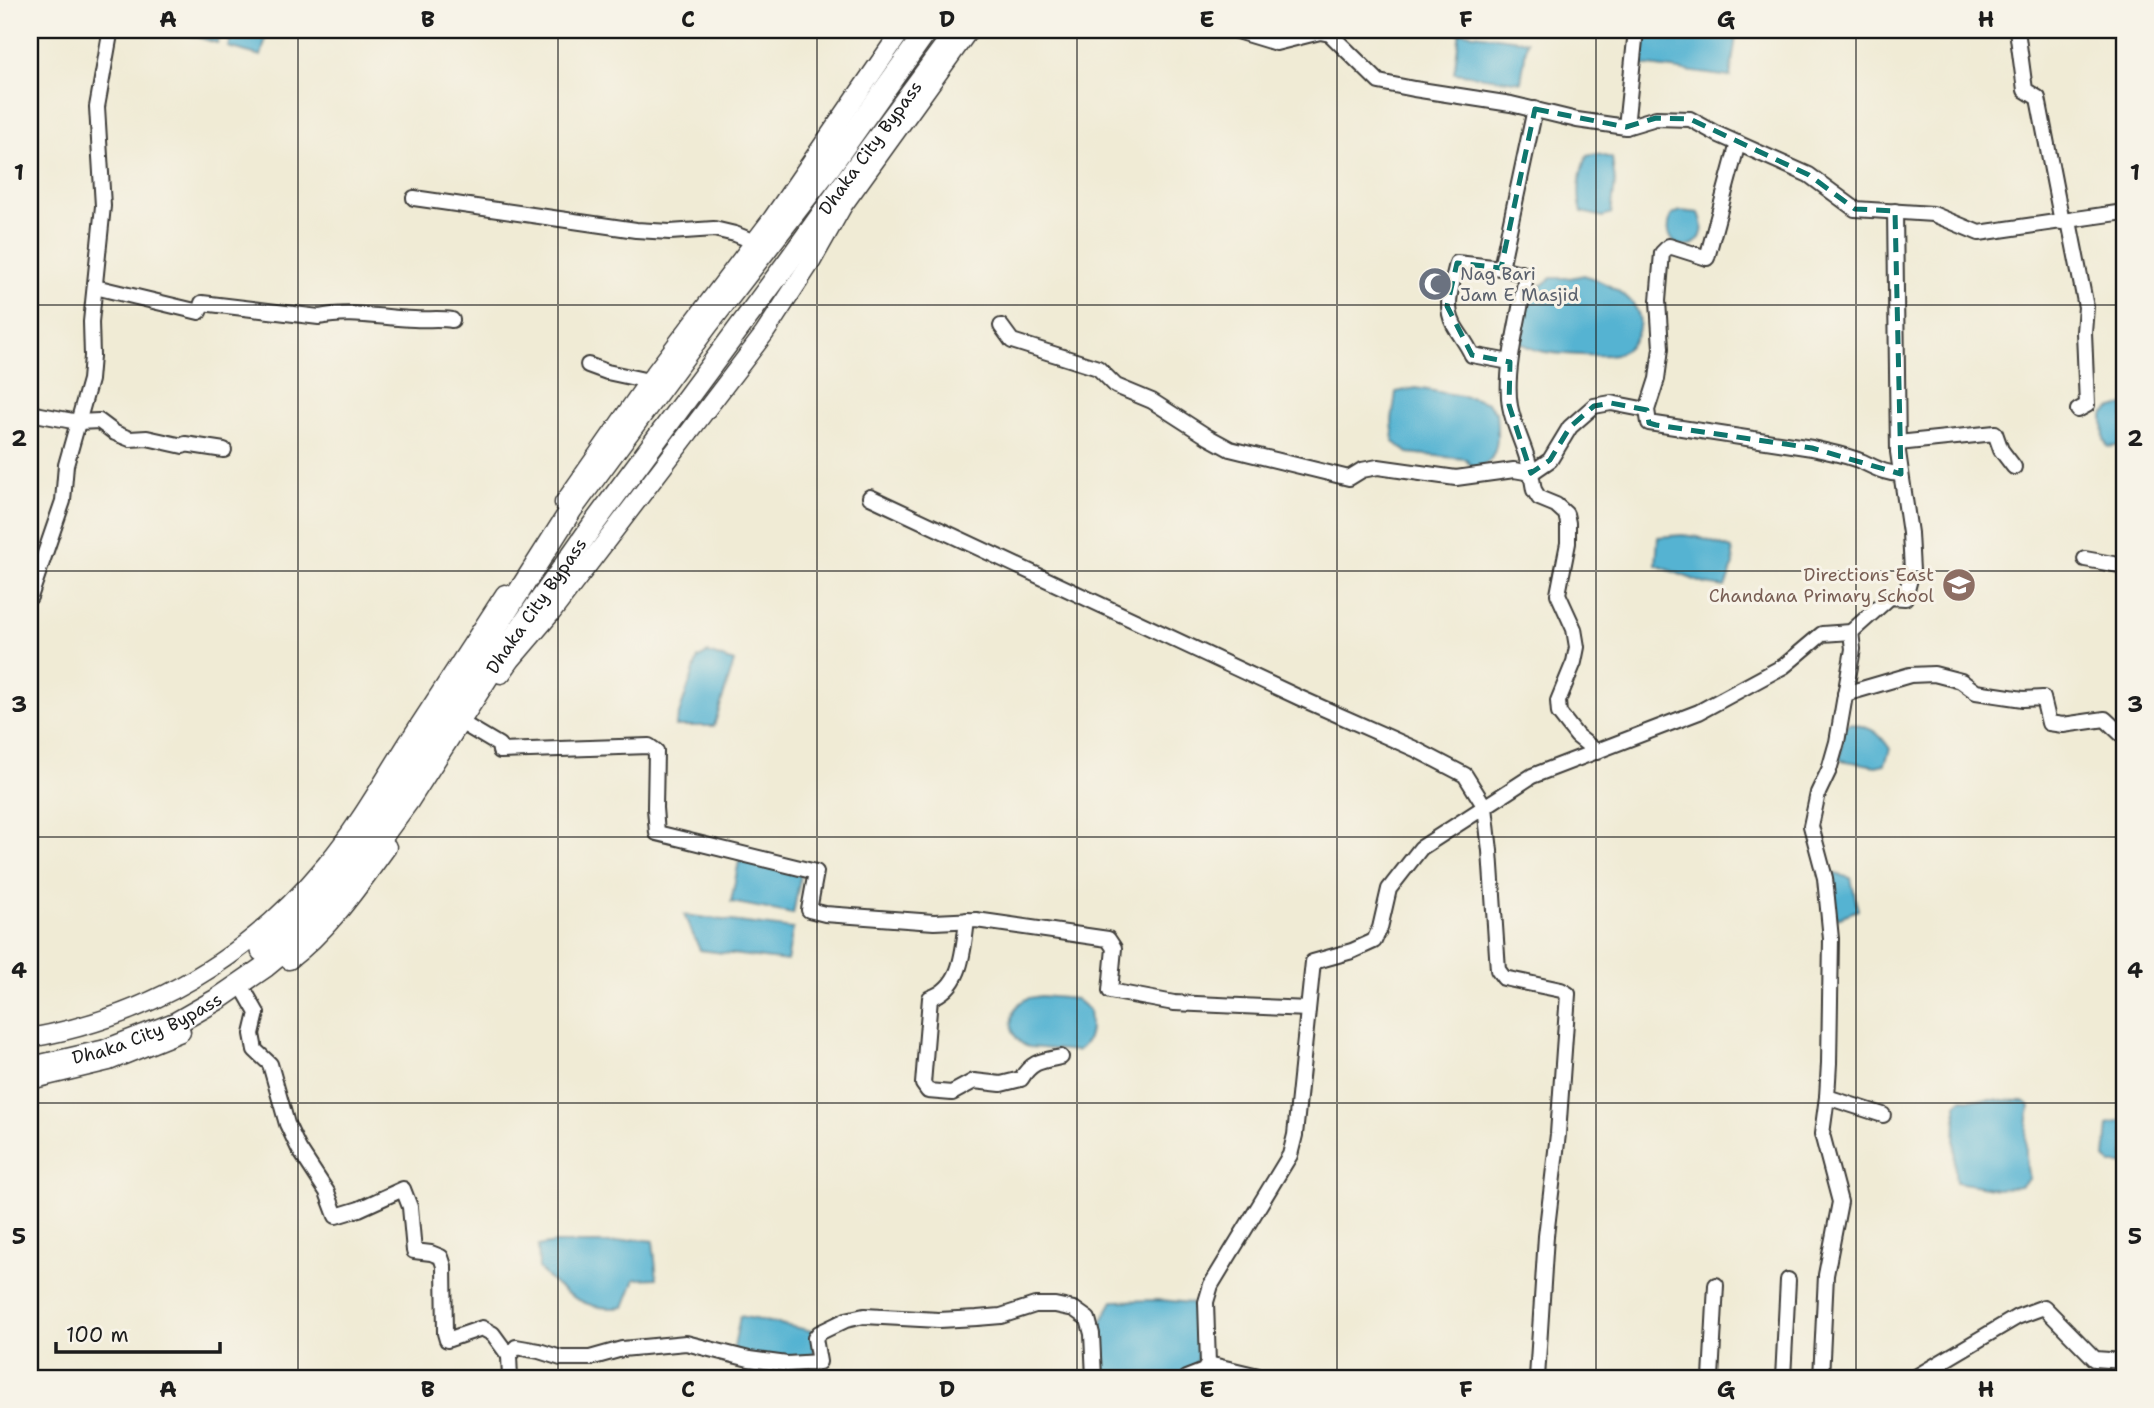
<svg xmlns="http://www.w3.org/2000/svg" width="2154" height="1408" font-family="'Shantell Sans',sans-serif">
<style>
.water{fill:#54b3d2;stroke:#386877;stroke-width:2}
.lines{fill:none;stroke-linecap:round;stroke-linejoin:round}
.minor-casing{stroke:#3c3b38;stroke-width:18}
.major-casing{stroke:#3c3b38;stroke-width:21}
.highway-casing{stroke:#3c3b38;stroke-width:24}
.minor{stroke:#fff;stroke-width:14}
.major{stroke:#fff;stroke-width:18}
.highway{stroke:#fff;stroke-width:21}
.marked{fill:none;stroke:#0f766e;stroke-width:5;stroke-dasharray:14 9;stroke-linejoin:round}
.grid{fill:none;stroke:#1c1c1c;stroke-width:2;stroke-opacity:0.55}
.labels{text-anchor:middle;stroke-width:6;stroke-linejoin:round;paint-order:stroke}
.street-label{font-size:18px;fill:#1c1c1c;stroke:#f7f3e8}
.worship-label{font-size:18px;fill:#5b616d;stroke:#f7f3e8;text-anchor:start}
.education-label{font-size:18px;fill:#785e54;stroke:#f7f3e8;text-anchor:end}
.neatline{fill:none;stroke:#1c1c1c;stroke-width:2.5}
.grid-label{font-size:23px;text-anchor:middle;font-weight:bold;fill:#1c1c1c}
</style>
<rect width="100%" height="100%" fill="#f7f3e8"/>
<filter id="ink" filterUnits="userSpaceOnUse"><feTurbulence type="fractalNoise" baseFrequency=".0143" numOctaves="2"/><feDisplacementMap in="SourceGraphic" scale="14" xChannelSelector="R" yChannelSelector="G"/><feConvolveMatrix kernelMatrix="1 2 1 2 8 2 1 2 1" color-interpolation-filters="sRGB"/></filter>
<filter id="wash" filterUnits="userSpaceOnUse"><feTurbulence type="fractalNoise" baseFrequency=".00686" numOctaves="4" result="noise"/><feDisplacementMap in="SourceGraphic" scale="28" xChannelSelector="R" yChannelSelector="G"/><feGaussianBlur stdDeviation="1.57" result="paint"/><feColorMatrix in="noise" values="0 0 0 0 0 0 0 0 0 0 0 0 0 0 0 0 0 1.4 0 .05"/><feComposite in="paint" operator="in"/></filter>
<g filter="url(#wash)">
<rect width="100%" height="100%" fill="#f0ebd5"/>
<!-- water -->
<g class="water">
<polygon points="174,30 221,30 217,43"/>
<polygon points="233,30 268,30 261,56 228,47"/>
<polygon points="1646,30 1737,30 1730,77 1641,65"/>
<polygon points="1460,32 1527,41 1521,82 1454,73"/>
<path d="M1597,154L1612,158L1615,182L1611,214L1603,217L1582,212C1577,196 1579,171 1587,156Z"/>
<path d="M1680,211L1699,213C1718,254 1656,259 1671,216Z"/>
<path d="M1584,275C1609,284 1650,301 1637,335C1634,342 1626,350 1619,353C1606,358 1546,354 1533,349C1528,347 1523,344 1519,342L1528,296L1551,278H1570Z"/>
<path d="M1416,388L1473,398L1488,403L1496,412C1497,427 1500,450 1489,461C1485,465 1479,467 1474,469L1465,459L1408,453L1394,442L1392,421L1396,392Z"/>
<polygon points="2124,405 2124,445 2108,447 2104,440 2103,415 2110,409"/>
<polygon points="1682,535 1698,537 1732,549 1734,564 1725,587 1705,584 1656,565 1658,537"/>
<polygon points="708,653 734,662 714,726 675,726 698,658"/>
<path d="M1850,723C1872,728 1878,731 1890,749L1885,764L1876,766L1840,760L1843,728Z"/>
<polygon points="739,861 801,873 793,914 731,902"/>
<polygon points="1828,872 1851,878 1858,910 1837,918 1834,915"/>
<polygon points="684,915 793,929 787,961 700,950"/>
<path d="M1041,996L1076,999L1089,1010C1091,1027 1092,1041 1077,1051L1029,1047C1009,1041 1005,1012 1024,1000C1029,997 1036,997 1041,996Z"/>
<path d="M1962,1099L2023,1101L2030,1106C2026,1128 2024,1157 2029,1179L2020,1186L1997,1189L1956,1182C1952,1156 1957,1130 1956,1104Z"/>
<polygon points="2124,1120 2124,1164 2111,1164 2105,1158 2108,1125"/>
<path d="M637,1239L653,1241L657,1278L635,1279L624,1307C589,1313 561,1293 539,1269L538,1246L555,1243H611Z"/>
<polygon points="1161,1300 1190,1303 1201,1314 1200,1343 1196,1367 1177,1378 1129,1378 1102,1372 1099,1349 1102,1320 1113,1301"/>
<polygon points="740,1316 813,1331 814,1356 810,1360 733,1352"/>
</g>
</g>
<g filter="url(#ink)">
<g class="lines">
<!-- minor casing -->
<g class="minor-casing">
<g id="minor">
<polyline points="1233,30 1276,43 1320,32 1330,34 1379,82 1414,89 1511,104 1577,120 1626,127 1656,118 1690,119 1717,134 1809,175 1855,209 1933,214 1979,233 2124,212"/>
<polyline points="2017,30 2025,90 2038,98 2062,222"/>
<path d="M1535,109L1501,268L1524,274L1525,282C1519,317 1504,372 1510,406C1514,429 1527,450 1531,473L1550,460L1570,427L1594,406L1611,403L1647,410"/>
<polyline points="1626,127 1636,30"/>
<path d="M1738,143L1707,258L1669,246L1662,253L1658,301L1661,348L1657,379L1647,410L1649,423L1812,448C1829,452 1847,455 1863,462C1876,468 1886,474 1901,474"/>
<polyline points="414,198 636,230 670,232 714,229 735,234 755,242"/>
<polyline points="2069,221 2086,307 2084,332 2087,405 2078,410"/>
<path d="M1501,268L1457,263C1453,283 1443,305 1454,325C1460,336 1466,342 1472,355L1510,362"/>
<path d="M95,287L199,312L202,303L319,317C351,310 381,318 414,319C427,320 439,318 452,320"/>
<polyline points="1001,326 1012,341 1098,368 1116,386 1152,401 1208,437 1230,449 1349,478 1362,470 1378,467 1456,478 1514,470 1531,473 1534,490 1539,498 1556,505 1566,514 1568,523 1568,543 1558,594 1574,629 1577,647 1574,662 1558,701 1559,713 1577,736 1597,752"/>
<polyline points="588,365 607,372 649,381"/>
<polyline points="30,413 78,422 99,421 115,433 130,439 147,438 183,446 185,444 224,450"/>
<polyline points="1898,443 1995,433 2001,450 2014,467"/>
<polyline points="870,497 1300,698 1415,749 1465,775 1485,807 1490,851 1498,970 1504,978 1561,990 1568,994 1558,1134 1546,1236 1537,1378"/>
<polyline points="2085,559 2124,566"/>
<polyline points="30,597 63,501 66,465 90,380 92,356 91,322 103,206 97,107 110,34 109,30"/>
<polyline points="1845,694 1910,675 1934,674 1961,681 1976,692 2023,699 2043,698 2049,723 2063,725 2105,719 2121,734 2124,734"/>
<polyline points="467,726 499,745 500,751 649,746 656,751 655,808 657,833 816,872 809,910 825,914 934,922 976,920 1108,939 1114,948 1110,991 1174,1003 1308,1009"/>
<path d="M967,920C963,950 963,987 930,998L923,1084L928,1091L952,1093L974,1081L1001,1084L1021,1079C1032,1061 1041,1061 1061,1057"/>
<polyline points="245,992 257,1013 252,1034 255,1050 270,1064 287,1124 299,1149 327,1192 336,1216 359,1209 403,1189 410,1207 414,1251 431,1253 441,1257 444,1266 445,1333 447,1340 482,1328 493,1334 509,1356"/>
<polyline points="1827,1097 1883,1115"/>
<polyline points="1208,1364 1267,1378"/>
<polyline points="510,1378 509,1356 516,1347 539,1351 561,1358 590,1358 622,1349 686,1343 749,1359 787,1364 819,1362 815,1338 819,1333 846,1320 864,1316 939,1320 977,1318 1001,1316 1035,1305 1055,1305 1074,1309 1088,1319 1092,1334 1094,1378"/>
<polyline points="1186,1378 1204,1371 1208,1364 1206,1302 1211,1285 1290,1155 1295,1135 1313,962 1352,951 1374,941 1380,928 1389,889 1421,848 1532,776 1699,712 1784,666 1822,634 1851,632 1890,597 1905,598 1912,571 1910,533 1898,452 1895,211"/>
<polyline points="1711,1378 1716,1285"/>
<polyline points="1783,1378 1788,1280"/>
<polyline points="1821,1378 1826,1275 1840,1202 1822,1134 1827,1097 1829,1063 1831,939 1825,878 1811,826 1818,793 1829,770 1837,742 1853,649 1851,632"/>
<polyline points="1914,1378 2017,1317 2044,1307 2095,1359 2124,1361"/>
</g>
</g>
<!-- major casing -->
<g class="major-casing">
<g id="major">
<polyline points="564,503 649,381 772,219 902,30"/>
<polyline points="501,674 511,660 552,612 764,334 811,262 843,205 969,30"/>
<path d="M289,960C329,930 358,887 387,847"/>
<path d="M30,1038C149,1017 249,958 326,865C357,828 383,782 409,741C441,692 473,643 505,594"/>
<polyline points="30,1080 109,1061 181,1032"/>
</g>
</g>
<!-- highway casing -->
<g class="highway-casing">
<g id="highway">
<polyline points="262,951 282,934 316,899 338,871 392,791 571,510 708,324 831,165 927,30"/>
<path id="s1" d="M30,1068L104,1051L176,1023L218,999L266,966L294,943L326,909L351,879L408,801L501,656L593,525L788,262L848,178L957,30"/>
</g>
</g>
<!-- minor -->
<use href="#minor" class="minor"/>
<!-- major -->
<use href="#major" class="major"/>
<!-- highway -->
<use href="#highway" class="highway"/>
</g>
</g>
<!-- marked area -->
<path class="marked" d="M1535,109L1626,127L1656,118L1690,119L1809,175L1855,209L1895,211L1901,474L1812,448L1656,425L1649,423L1647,410L1611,403L1594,406L1570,427L1550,460L1531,473L1509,405L1510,362L1472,355L1447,306L1457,263L1501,268Z"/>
<!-- grid -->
<path class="grid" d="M298,30V1378M558,30V1378M817,30V1378M1077,30V1378M1337,30V1378M1596,30V1378M1856,30V1378M30,305H2124M30,571H2124M30,837H2124M30,1103H2124"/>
<!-- icons -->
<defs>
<g id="mosque-disc" transform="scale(1.75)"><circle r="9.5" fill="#6b7280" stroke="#f7f3e8"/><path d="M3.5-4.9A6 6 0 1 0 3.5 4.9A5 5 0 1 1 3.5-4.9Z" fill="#fff"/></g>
<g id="school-disc" transform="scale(1.75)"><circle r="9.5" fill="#8d6e63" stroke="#f7f3e8"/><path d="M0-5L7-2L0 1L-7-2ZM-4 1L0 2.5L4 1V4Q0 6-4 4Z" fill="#fff"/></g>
</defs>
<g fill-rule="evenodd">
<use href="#mosque-disc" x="1435" y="284"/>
<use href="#school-disc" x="1959" y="585"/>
</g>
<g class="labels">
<!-- street labels -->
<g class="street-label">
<text dy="6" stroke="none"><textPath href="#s1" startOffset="1279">Dhaka City Bypass</textPath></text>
<text dy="6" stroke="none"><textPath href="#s1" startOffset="712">Dhaka City Bypass</textPath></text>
<text dy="6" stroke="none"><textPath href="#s1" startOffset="124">Dhaka City Bypass</textPath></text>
</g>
<!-- worship labels -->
<g class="worship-label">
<text x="1460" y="280">Nag Bari<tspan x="1460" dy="21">Jam E Masjid</tspan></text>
</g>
<!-- education labels -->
<g class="education-label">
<text x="1934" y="581">Directions East<tspan x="1934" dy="21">Chandana Primary School</tspan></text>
</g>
</g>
<!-- margin -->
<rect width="2154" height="1408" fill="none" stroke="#f7f3e8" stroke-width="77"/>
<!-- scale -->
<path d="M56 1342v10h164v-10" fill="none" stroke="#1c1c1c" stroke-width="3.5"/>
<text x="66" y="1342" font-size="21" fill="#1c1c1c" stroke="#f7f3e8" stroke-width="5" paint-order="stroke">100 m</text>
<rect x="38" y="38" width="2078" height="1332" class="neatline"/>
<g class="grid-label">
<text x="168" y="27">A</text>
<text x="428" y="27">B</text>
<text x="688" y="27">C</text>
<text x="947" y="27">D</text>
<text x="1207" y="27">E</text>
<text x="1466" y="27">F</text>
<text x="1726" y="27">G</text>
<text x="1986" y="27">H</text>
<text x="19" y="180">1</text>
<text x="2135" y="180">1</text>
<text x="19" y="446">2</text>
<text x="2135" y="446">2</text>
<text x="19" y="712">3</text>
<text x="2135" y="712">3</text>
<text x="19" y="978">4</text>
<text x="2135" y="978">4</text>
<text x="19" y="1244">5</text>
<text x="2135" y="1244">5</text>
<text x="168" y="1397">A</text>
<text x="428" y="1397">B</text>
<text x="688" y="1397">C</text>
<text x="947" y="1397">D</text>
<text x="1207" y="1397">E</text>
<text x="1466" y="1397">F</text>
<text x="1726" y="1397">G</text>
<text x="1986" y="1397">H</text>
</g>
</svg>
